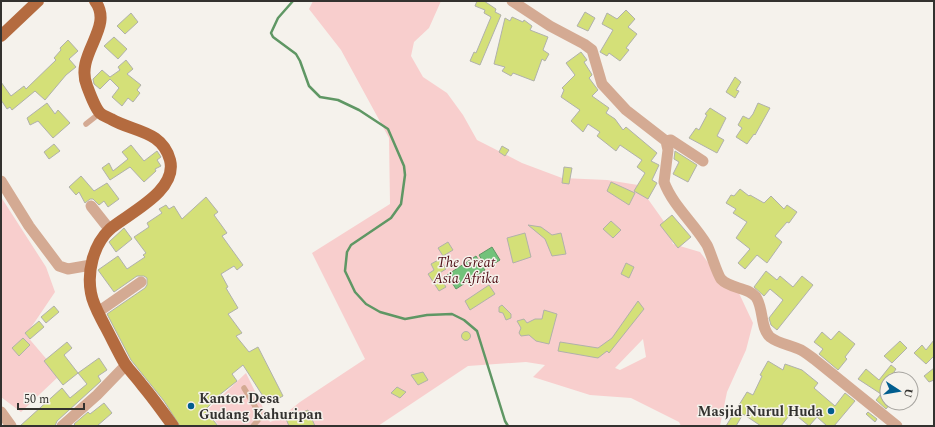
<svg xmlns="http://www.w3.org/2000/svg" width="935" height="427" font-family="Spectral,serif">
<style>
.green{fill:#f8cecd;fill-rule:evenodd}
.water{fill:#72c27a;stroke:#5f9764}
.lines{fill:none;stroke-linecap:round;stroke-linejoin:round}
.stream{stroke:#5f9764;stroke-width:2.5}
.building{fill:#d4e078;stroke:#b0b1ab}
.service{stroke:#d4aa93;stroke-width:5.5}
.minor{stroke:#d4aa93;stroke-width:11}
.primary{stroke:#b46b3f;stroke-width:12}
.poi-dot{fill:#015d8e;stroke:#f5f2ec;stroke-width:1.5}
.labels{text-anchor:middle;stroke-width:3;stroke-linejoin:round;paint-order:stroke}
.park-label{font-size:14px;font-style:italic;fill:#521118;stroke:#f5f2ec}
.poi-label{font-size:14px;font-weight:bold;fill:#33322f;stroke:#f5f2ec;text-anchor:start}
</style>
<rect width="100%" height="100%" fill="#f5f2ec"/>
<!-- green -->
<g class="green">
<path d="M313,1H441L429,28L414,42L411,56L423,77L447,93L463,115L477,140L522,163L562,178L607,180L638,185L665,223L673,244L700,252L713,269L737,289L753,323L746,350L727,392L720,426H681L679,422L631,398L590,395L533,377L545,365L526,362L468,366L378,426H219L207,410L246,373L270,422L280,418L300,402L365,359L312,253L390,204L389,138L341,50L309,9ZM643,339L646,357L620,370L615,368Z"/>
<polygon points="1,197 46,267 55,292 26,335 60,375 21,412 1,397"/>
</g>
<!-- water -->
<g class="water">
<polygon points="492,247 500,260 487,268 479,255"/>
<polygon points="476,256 485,270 456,289 447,275"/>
</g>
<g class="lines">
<!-- stream -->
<polyline class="stream" points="293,1 278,18 271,33 273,37 296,54 300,61 309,86 320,97 338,100 359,110 388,129 404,166 405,175 401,204 391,218 351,245 347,252 345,271 355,292 366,304 380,312 405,319 427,315 452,314 464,320 477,331 505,421 508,426"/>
</g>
<!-- building -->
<g class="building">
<polygon points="477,1 484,1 496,9 495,12 501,15 480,65 470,61 474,52 476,53 491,17 484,13 485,10 475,6"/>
<polygon points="626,10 635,19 628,27 637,34 626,48 629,50 620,61 609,53 607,56 600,52 613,30 602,24 607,13 617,19"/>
<polygon points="585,12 595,18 588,31 577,26"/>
<polygon points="131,13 138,22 125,34 117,26"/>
<polygon points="512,17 523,22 524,20 532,26 530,30 548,37 543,50 549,54 545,61 542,59 534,81 513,73 511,76 502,71 505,67 494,64 505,18 510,21"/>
<polygon points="114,37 127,49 118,59 104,46"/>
<polygon points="68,40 78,51 69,59 76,67 66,75 45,100 35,91 12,110 10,107 7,109 1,100 1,82 11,96 24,86 26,89 56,60 54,58 61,50 60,48"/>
<polygon points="581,52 587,60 584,62 591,73 592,75 589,78 598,90 592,96 609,108 606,113 615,119 623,130 626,127 657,153 651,161 659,165 652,180 657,183 648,199 634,191 645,173 637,167 642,160 620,145 616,151 597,136 600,132 588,124 583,132 571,121 580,110 561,97 564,90 562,88 575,75 566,63"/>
<polygon points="126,60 133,69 127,74 141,85 137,90 140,93 133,102 128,98 122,106 112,97 119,88 110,79 100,89 94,84 93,79 102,70 110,77 120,70 118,67"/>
<polygon points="735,77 741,82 736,90 739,91 735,98 726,92"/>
<polygon points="47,103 55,114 58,110 70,123 53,138 38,121 30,125 27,118"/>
<polygon points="758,103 770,108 755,135 754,134 747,144 736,137 742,128 738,125 743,116 749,119 753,114"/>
<polygon points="710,108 726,118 717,136 724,140 717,153 689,138 696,128 699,130 707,115 705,114"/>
<polygon points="54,144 60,151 49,159 44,152"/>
<polygon points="131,145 144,161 157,151 161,157 157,160 161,166 155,169 156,171 144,182 130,167 110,180 102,168 109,163 113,171 128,159 122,152"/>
<polygon points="502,146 509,150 505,156 499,152"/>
<polygon points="675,151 697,165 688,182 673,174 679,162 674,159"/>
<polygon points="564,167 572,168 569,184 562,183"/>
<polygon points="81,176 94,191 107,183 119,199 108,207 104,201 99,205 93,199 90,199 85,203 79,192 76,195 69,187"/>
<polygon points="611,182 635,193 629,205 607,191"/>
<polygon points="740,189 749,196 750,195 764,203 771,196 784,209 787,205 797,212 789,223 787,222 775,236 782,242 767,263 757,255 745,269 738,263 750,249 736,238 747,222 733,213 736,209 726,203 731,195 734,196"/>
<polygon points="206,197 218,212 214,215 227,233 222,236 243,265 237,270 234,266 221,274 228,287 226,288 238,308 228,314 242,333 236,336 249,352 258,347 283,396 268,404 243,365 232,374 237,381 213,400 214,401 205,410 218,426 180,426 164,401 131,360 107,314 145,288 147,285 147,278 144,276 137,276 114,292 98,270 118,256 127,269 145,257 143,255 146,253 134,237 149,227 147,223 162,213 159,209 166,205 169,209 174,206 182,219"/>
<polygon points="672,215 691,237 678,248 660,225"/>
<polygon points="611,221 621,230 613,238 603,229"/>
<polygon points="528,225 541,227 552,235 561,233 566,254 552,256 545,239"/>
<polygon points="124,228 132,239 116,252 109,242"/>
<polygon points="525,233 531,257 513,263 507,238"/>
<polygon points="448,242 453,250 443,256 438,248"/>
<polygon points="440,259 446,269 438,274 446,287 439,291 428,274 434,270 431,264"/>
<polygon points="626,263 634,267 629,278 621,274"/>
<polygon points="766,271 777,280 780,276 793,287 802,276 813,285 777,330 771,325 769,318 783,300 770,289 764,296 754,287"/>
<polygon points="489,285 495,294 470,310 465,301"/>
<polygon points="638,301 644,309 609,353 607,351 598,358 558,351 560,342 598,348 612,338"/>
<polygon points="502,305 511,314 511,318 506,320 503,313 499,312 499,307"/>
<polygon points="54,306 59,312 46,323 41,317"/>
<polygon points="544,310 557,314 549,344 536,341 529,335 521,336 519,333 521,328 517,321 524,319 527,323 535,319 542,319"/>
<polygon points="39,321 44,327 30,339 25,333"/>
<polygon points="839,331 855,344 845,357 847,359 838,370 819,354 823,349 814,342 822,332 831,340"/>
<circle cx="466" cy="336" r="4.5"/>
<polygon points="23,338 30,345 19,356 12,348"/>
<polygon points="934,340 934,356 926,364 914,353 922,345 926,350"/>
<polygon points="900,341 907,348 892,363 884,356"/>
<polygon points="67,342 72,348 64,355 78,373 63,385 44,361"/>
<polygon points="99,358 107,370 98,376 101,381 57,421 55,426 20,426 62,388 70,398 87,384 78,373"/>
<polygon points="768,361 783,370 785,364 802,370 818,383 814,388 835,406 845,393 855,401 834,426 827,426 817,417 809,426 792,412 781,426 761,426 743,414 736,426 726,426 747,392 753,395 762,376 760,375"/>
<polygon points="891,365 896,369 894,372 904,379 887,379 887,403 891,403 886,409 876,400 881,394 858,379 866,369 879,380"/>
<polygon points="934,368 934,380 929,382 924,376"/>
<polygon points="423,372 428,380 418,385 411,375"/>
<polygon points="397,387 406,392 400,398 391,393"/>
<polygon points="104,403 112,413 97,426 76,426 74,424 88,412 90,414"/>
<polygon points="308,410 315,426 289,426 286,419"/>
<polygon points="868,412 877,419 875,422 866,414"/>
</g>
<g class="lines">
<!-- service -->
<g class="service">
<polyline points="86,124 100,113"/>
<polyline points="244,388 259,413 259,419 253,426"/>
</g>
<!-- minor -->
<g class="minor">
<path d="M512,1L550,26L584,44L592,50L602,84L626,110L666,141L668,150L664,182C673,206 694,223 707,245C711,253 717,274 721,279C730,289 748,287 756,297C764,309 760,328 770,337C779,344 791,345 801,350C806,353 810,356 814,359L897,426"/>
<polyline points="666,141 671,140 703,161"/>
<polyline points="1,181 29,226 59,266 68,269 91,265"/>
<polyline points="91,206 110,230"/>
<polyline points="98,312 141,282"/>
<polyline points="1,412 11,426"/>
<polyline points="62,426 97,395 126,365"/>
</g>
<!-- primary -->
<g class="primary">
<path d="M95,1C115,28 74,54 87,86C90,94 95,108 100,113C103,116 108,117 111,119C133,132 162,130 170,160C178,191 129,213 110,229C93,245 87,272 91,293C93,305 100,316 105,326C112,339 118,352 125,364C130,371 137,378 142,385C153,398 163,412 173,426"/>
<polyline points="1,36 38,1"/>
</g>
</g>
<!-- markers -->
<g class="poi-dot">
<circle cx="191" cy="406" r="4"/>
<circle cx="831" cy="411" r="4"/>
</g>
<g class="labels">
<!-- park labels -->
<g class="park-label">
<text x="466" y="267">The Great<tspan x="466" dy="16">Asia Afrika</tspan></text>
</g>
<!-- poi labels -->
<g class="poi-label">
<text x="199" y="403">Kantor Desa<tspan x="199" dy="16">Gudang Kahuripan</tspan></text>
<text x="823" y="416" text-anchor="end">Masjid Nurul Huda</text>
</g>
</g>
<!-- border -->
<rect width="935" height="427" fill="none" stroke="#33322f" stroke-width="4"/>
<!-- north arrow -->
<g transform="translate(899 391) rotate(102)"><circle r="19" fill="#f5f2ec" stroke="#a7a5a0"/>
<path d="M0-3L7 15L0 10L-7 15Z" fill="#015d8e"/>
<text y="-6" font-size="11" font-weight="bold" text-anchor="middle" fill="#33322f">U</text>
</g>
<!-- scale -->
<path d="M18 403v6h66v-6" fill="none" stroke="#33322f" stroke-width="2"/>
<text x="24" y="403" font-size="12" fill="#33322f" stroke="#f5f2ec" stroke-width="3" paint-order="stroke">50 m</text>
</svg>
